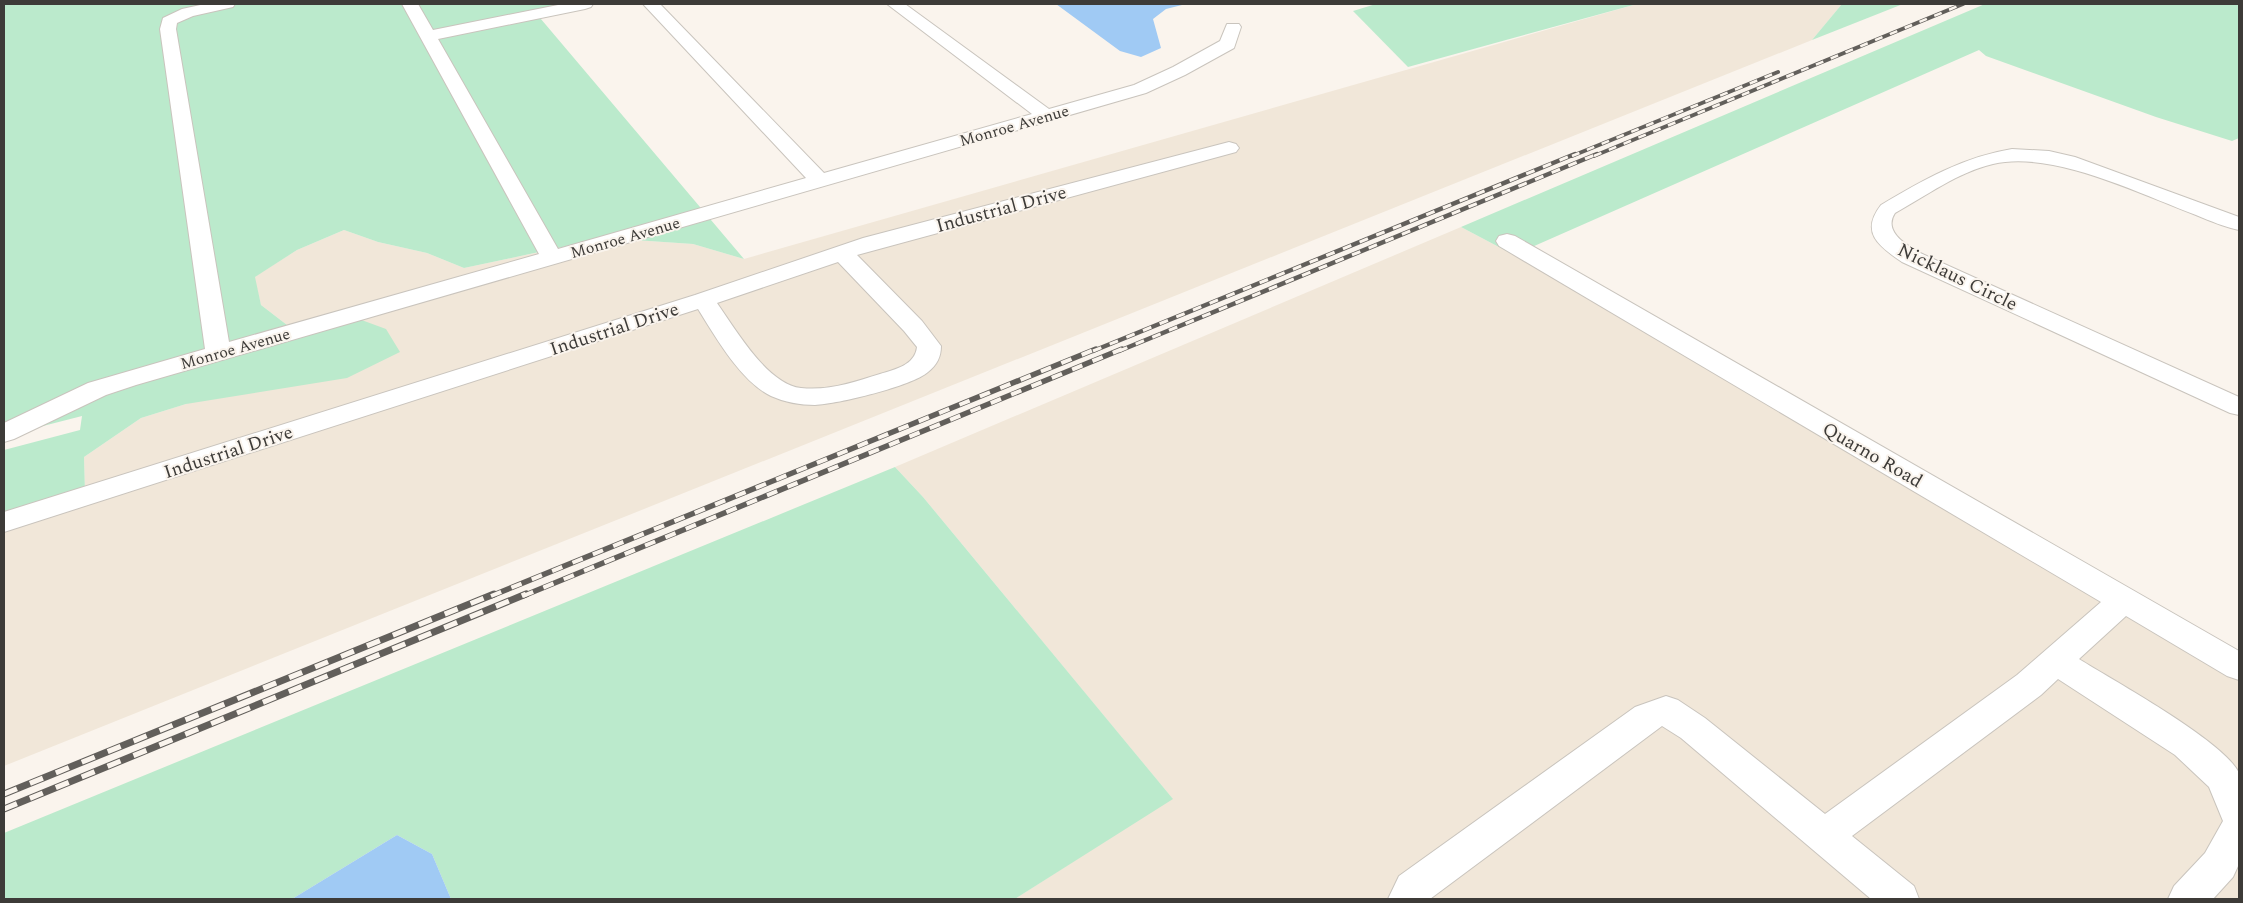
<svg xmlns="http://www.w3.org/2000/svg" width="2243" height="903" font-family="Spectral,serif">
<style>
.built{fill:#f1e7d9}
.green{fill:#bbeacc}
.water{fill:#a0caf4}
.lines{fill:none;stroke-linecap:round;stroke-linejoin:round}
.minor-casing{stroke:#c9c4bd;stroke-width:2}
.minor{fill:#fff;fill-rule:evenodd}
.rail-far3-casing{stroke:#625f5b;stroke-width:4}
.rail-far2-casing{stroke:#625f5b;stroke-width:4.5}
.rail-far1-casing{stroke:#625f5b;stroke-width:5.5}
.rail-casing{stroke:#625f5b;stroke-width:7}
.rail-far3{stroke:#faf4ed;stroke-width:2.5;stroke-dasharray:8;stroke-linecap:butt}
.rail-far2{stroke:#faf4ed;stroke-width:3;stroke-dasharray:9;stroke-linecap:butt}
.rail-far1{stroke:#faf4ed;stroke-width:4;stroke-dasharray:11;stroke-linecap:butt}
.rail{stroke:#faf4ed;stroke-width:5;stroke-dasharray:14;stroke-linecap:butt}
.labels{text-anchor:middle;stroke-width:4;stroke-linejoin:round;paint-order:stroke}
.far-street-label{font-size:16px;fill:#3d3b38;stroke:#faf4ed}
.street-label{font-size:19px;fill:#3d3b38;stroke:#faf4ed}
</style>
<rect width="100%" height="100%" fill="#faf4ed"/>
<!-- built -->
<g class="built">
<polygon points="1637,4 1842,4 1812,40 4,766 4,517 85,492 84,457 141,418 186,404 337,311 287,325 261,305 254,277 297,250 344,230 378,242 427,253 464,268 605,238 693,244 744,259"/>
<polygon points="1461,227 1514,255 2239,678 2239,899 1015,899 1172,798 923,497 895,467"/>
</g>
<!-- green -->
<g class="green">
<polygon points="4,4 572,4 535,12 744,259 693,244 605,238 464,268 427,253 378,242 344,230 297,250 255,277 261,305 287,325 337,311 386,329 400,352 347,378 186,404 141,418 84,457 85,492 4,517 4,450 80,430 82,416 4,436"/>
<polygon points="1376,4 1637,4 1408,67 1353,11"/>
<polygon points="1842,4 1903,4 1812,40"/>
<polygon points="1985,4 2239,4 2239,138 2232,141 2156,117 1986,56 1979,50 1514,255 1461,227"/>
<polygon points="895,467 923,497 1173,799 1015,899 451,899 432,854 397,835 292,899 4,899 4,833"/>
</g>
<!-- water -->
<g class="water">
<polygon points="1056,4 1186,4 1166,9 1153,19 1161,48 1141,57 1120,51"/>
<polygon points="397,835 432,854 451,899 292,899"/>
</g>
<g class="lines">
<!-- minor casing -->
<g class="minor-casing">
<g id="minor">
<polygon points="205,4 235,4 233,7 193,16 177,23 176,29 229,342 539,254 402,4 418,4 433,30 563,4 593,4 591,7 585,9 438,39 558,249 806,178 643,4 660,4 824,173 1032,114 887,4 905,4 1049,109 1134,85 1173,67 1220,41 1227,24 1239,24 1241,27 1234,48 1185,75 1146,93 136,385 106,395 14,439 4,442 4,423 88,383 205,349 160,29 163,18 182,9"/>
<path d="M1229,142L1236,144L1239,148L1236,152L857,255L922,321L941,346C941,357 937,365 928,372C912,386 838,404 815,405C801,405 784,402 771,396C741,382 715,336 698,309L4,532V512L695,295L863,238ZM838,262L904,331L917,347C915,365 896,369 880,374C854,382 829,391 801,388C767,384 736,330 717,303Z"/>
<path d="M2012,149L2049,151L2075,157L2239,217V230C2225,227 2210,221 2196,215C2140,194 2053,150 1993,164C1958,172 1926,196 1895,213C1883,231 1905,244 1918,252L2239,397V415L2230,413L1902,262C1878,246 1860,232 1881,205C1923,180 1963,157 2012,149Z"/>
<path d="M1507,234L1515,236L2239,651V680L2227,676L2126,616L2079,659C2114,681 2224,741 2239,773V864L2233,877L2213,899H2168L2174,886L2205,853L2223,821L2209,787L2175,755L2058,679L2041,695L1852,836L1914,886L1919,899H1871L1681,738L1662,726L1430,899H1388L1399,876L1635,707L1666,696L1678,700L1705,718L1825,814L2017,675L2101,602L1499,246L1496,241L1499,236Z"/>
</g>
</g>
<!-- minor -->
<use href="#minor" class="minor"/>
<!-- rail-far3 casing -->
<g class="rail-far3-casing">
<g id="rail-far3">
<polyline points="1572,156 1778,72"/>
<polyline points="1594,156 1963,4"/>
</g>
</g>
<!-- rail-far2 casing -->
<g class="rail-far2-casing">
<g id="rail-far2">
<polyline points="1093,351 1575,154"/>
<polyline points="1119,351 1597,154"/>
</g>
</g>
<!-- rail-far1 casing -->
<g class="rail-far1-casing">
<g id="rail-far1">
<polyline points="491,596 1096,349"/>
<polyline points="523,596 1122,349"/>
</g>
</g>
<!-- rail casing -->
<g class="rail-casing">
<g id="rail">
<polyline points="4,794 494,594"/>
<polyline points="4,809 526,594"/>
</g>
</g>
<!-- rail-far3 -->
<use href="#rail-far3" class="rail-far3"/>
<!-- rail-far2 -->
<use href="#rail-far2" class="rail-far2"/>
<!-- rail-far1 -->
<use href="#rail-far1" class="rail-far1"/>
<!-- rail -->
<use href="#rail" class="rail"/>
</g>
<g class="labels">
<!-- far-street labels -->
<g class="far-street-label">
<text transform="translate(1014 125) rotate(-16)" y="6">Monroe Avenue</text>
<text transform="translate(625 237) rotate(-16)" y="6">Monroe Avenue</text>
<text transform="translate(235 348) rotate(-16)" y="6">Monroe Avenue</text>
</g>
<!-- street labels -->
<g class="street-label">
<text transform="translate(1001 208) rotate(-15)" y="7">Industrial Drive</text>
<text transform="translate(1958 276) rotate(26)" y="7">Nicklaus Circle</text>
<text transform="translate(614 328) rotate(-18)" y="7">Industrial Drive</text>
<text transform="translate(228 451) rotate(-18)" y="7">Industrial Drive</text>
<text transform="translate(1873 454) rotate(30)" y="7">Quarno Road</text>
</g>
</g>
<!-- border -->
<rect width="2243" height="903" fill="none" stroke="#3d3b38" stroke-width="10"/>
</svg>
